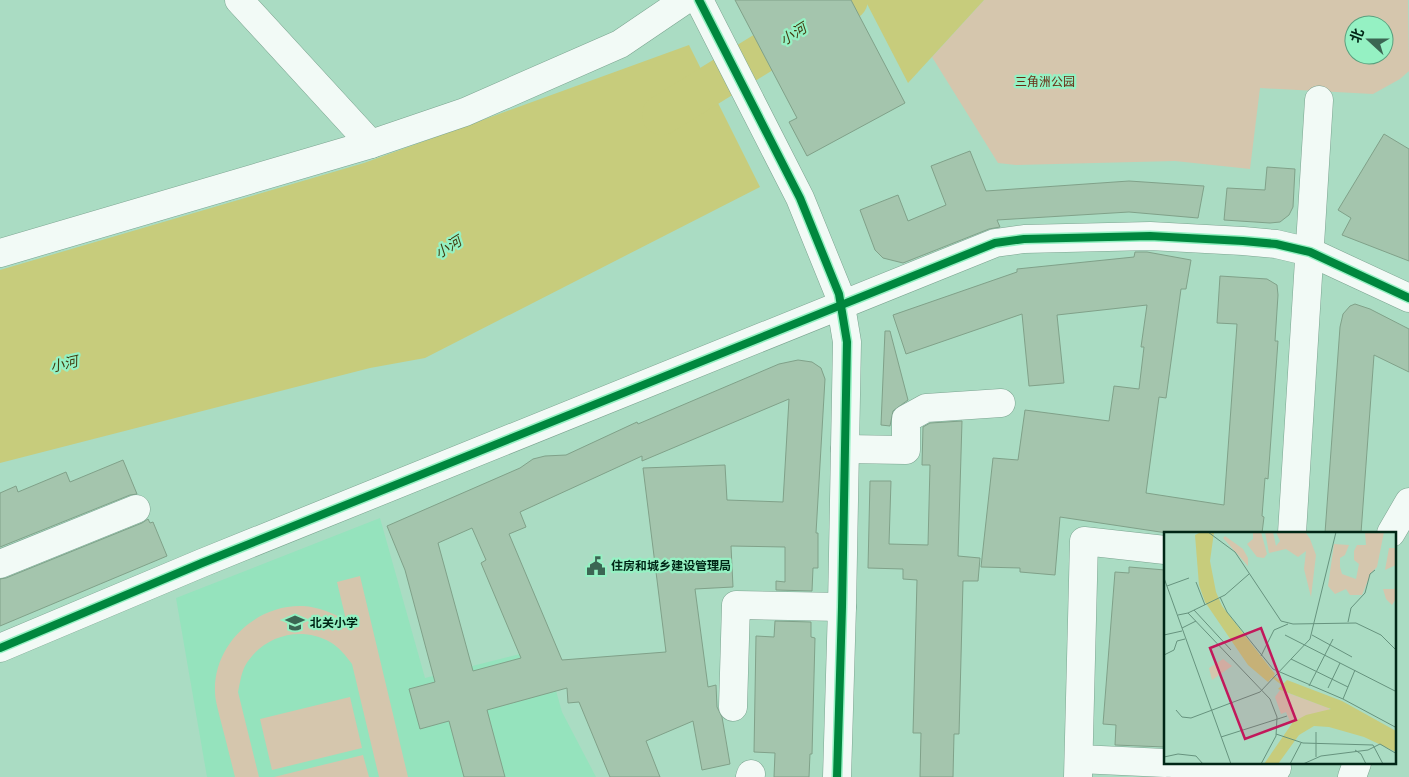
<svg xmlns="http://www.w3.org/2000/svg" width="1409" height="777" font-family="Signika,'Noto Sans SC',sans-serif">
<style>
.built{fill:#95e3bd}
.green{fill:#d5c6ad;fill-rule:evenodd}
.water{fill:#c7cc7c}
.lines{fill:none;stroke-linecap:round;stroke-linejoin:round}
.river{stroke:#c7cc7c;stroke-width:40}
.building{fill:#a4c5ad;stroke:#80a189;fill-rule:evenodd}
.minor-casing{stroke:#7ba490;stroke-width:29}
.minor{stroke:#f2faf6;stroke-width:28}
.cycleway-casing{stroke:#95f1c3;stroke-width:11}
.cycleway{stroke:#00873e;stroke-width:8}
.labels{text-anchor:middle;stroke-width:4.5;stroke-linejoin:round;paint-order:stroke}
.park-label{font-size:12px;fill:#682c14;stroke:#95f1c3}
.poi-label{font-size:12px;font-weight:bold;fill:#002616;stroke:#95f1c3;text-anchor:start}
.water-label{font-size:14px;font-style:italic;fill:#413b0f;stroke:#95f1c3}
.inset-river{fill:none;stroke:#c7cc7c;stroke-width:2.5}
.inset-road{fill:none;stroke:#66937e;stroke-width:1}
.view{fill:#c2185b;fill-opacity:0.15;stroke:#c2185b;stroke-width:2.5}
.inset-edge{fill:none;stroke:#002616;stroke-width:2.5}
</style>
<rect width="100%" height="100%" fill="#aadcc3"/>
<!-- built -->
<polygon class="built" points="380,518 425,678 544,648 562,712 596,777 207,777 176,598"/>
<!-- green -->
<g class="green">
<path d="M984,0H1408L1409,71L1400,79L1373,94L1260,88L1250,169L1175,161L1016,165L998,163L932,57ZM1354,25H1384V55H1354Z"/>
<path d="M360,576L408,777H379L352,664C346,656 339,647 330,642C300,625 262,636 245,666C241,674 240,683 238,692L259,777H235C230,757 225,737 220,718C218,709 215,700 215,692C213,645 256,604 303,606C319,607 332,613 346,620L337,582Z"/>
<polygon points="350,697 362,748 272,770 260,719"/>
<polygon points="363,755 369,777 274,777"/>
</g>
<!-- water -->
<g class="water">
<polygon points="865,0 984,0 908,83"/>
<polygon points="689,45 760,187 425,358 370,368 0,463 0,270 364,163"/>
</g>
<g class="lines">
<!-- river -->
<polyline class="river" points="662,115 848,0"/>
</g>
<!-- building -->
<g class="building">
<polygon points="735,0 851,0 905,103 807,156 789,122 797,118"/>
<polygon points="1384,134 1409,149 1409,261 1342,235 1351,218 1338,210"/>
<polygon points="970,151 986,191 1129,181 1204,186 1198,218 1129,212 997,220 1000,227 989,229 903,263 883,258 875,250 860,210 898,195 908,221 946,205 931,166"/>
<polygon points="1267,167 1295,169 1293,207 1289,215 1280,222 1270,223 1224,220 1227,188 1265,190"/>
<polygon points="1135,252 1147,252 1191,260 1186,289 1181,289 1166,398 1159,397 1146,493 1224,505 1237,324 1217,323 1220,276 1267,279 1277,285 1278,295 1275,341 1278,341 1268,479 1265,478 1262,516 1264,517 1262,533 1167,533 1060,517 1055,575 1020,572 1020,568 981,567 993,458 1018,460 1025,410 1109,421 1114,386 1139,389 1144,347 1141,347 1147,305 1057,315 1064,383 1029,386 1022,314 906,354 893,315 1017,272 1017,269 1134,257"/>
<polygon points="1355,304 1370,309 1409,329 1409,372 1374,355 1361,533 1325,533 1340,327 1343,314 1350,306"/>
<polygon points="885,331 890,331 908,400 893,411 890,426 881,425"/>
<path d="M798,360L812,362L821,368L825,379L816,533H818V568H813L812,591L776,590V581L785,582V547L731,546L733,587L695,589L708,687L716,685L717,707L722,717L730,764L702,770L693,721L646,741L660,777H610L579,702L568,703L567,688L487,710L505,777H464L449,721L420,729L409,689L435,682L405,570L387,526L520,468L533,459L545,456L566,455L637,422L638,424L779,364ZM789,399L783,502L727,500L725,465L643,468L666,652L562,660L509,534L526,527L520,512L642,456V461ZM472,528L486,560L481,563L521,658L473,671L438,543Z"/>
<polygon points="962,421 958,556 980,558 978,581 963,581 959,734 954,734 953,777 920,777 921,733 913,733 917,580 903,579 903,569 868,568 870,481 891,481 889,544 928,545 930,465 922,465 923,427 930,423"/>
<polygon points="123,460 137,494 130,495 0,547 0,493 16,486 18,492 66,472 70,482"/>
<polygon points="148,519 150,523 153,522 167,556 0,626 0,579 6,578 142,523"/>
<polygon points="1129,567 1165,570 1165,747 1115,745 1116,725 1103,724 1115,572 1129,573"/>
<polygon points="775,621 811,622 811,637 815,638 812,754 810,754 809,777 774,777 775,753 754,752 756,636 774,637"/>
</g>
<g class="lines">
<!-- minor casing -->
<g class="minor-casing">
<g id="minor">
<polyline points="239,0 371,144"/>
<polyline points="699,0 800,198 839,294 847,342 842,607 837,777"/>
<polyline points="0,253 371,144 465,112 620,44 685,0"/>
<polyline points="845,449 906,450 906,419 926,408 1001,403"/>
<polyline points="1292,533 1319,100"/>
<polyline points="1391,533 1409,502"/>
<polyline points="0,564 136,509"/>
<polyline points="0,648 202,563 995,243 1024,239 1150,236 1243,241 1276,244 1310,252 1409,298"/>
<polyline points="733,707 736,605 842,607"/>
<polyline points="1079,759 1165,763"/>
<polyline points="1172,763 1277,768"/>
<polyline points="750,777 751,774"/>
<polyline points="1078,777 1084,541 1165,550"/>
<polyline points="1352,777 1357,763"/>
</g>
</g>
<!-- minor -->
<use href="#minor" class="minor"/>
<!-- cycleway casing -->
<g class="cycleway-casing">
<g id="cycleway">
<polyline points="699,0 800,198 839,294 847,342 842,607 837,777"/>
<polyline points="0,648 202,563 995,243 1024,239 1150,236 1243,241 1276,244 1310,252 1409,298"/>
</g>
</g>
<!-- cycleway -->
<use href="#cycleway" class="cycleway"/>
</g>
<!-- icons -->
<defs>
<g id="civic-bare" transform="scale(1.5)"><path d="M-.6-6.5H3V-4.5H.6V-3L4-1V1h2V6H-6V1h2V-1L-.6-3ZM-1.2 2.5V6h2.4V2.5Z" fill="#3b6653" stroke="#95f1c3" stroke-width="2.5" paint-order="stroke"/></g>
<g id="school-bare" transform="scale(1.5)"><path d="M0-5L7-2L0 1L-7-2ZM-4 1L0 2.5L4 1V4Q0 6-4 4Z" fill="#3b6653" stroke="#95f1c3" stroke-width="2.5" paint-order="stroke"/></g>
</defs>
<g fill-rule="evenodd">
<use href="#civic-bare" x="596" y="566"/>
<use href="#school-bare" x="295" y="623"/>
</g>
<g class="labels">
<!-- park labels -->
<g class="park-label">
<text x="1045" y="86">三角洲公园</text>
</g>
<!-- poi labels -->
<g class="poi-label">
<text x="611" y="570">住房和城乡建设管理局</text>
<text x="310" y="627">北关小学</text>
</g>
<!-- water labels -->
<g class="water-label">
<text transform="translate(793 34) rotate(-32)" y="5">小河</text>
<text transform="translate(448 247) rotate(-32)" y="5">小河</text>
<text transform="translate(64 364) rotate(-13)" y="5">小河</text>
</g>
</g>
<!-- overview -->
<g transform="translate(1164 532)">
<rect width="232" height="232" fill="#aadcc3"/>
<path d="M89,0H97L103,22L100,26L93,25L83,12L89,7ZM101,0H109L112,14L116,9L112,0L142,1L146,7L152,23L147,65L140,37L142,19L134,25L122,17L105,21ZM201,0H220L213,35L207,41L198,63H186L182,57L171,62L164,54L170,12L185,13L181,23L176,26V35L178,42L192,47L195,32L190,28V19L193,13H202ZM61,4L79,17L84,26V34L59,6ZM225,16H232V33L221,38ZM232,53V67L228,73L222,67L219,57H230ZM59,127L68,134L48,148L45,136ZM116,158L165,176V179L126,189L122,180L117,182L111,165Z" fill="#d5c6ad"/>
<path d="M37,0H50L46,29L52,60L58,74L111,142L104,150L84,133L41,70L35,53L31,3ZM123,148L178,169L232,199V220L200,205L165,195L150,194L135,203L114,232H100L129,190L142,183L167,177L114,157Z" fill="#c7cc7c"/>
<path class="inset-river" d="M108,144L121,154"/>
<path class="inset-road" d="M44,0L71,20L117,89L129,92L192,91L217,103L233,119M0,46L67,232M32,50L41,73M3,54L25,46M56,65L63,80L109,137L179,167L233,196M30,78L67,118M24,81L61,63L85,42M14,83L24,81L106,167L113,185L112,204L97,232M184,90L187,76L201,61L206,42L211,38M18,96L32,89M0,103L18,99M121,103L233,160M148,103L188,125M0,123L10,118L13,109L21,107M97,124L110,98L124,92M127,127L184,155M145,154L169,107M164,156L176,131M179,167L191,138M12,178L18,185L27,186L96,160L146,107L172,0M112,202L139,211L209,213L219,232M57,205L123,184M191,218L197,222L202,232M0,225L14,222L32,224L39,232M152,225V200M126,232L137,211M139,232L157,224L204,218L216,212L233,222"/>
<path class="view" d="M97,96L132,188L81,207L46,116Z"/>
<rect width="232" height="232" class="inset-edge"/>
</g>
<!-- north arrow -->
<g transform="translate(1369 40) rotate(291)"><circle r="24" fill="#95f1c3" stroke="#59a07e"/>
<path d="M0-4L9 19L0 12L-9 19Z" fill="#3b6653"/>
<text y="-8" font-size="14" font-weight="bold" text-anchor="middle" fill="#002616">北</text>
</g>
</svg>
